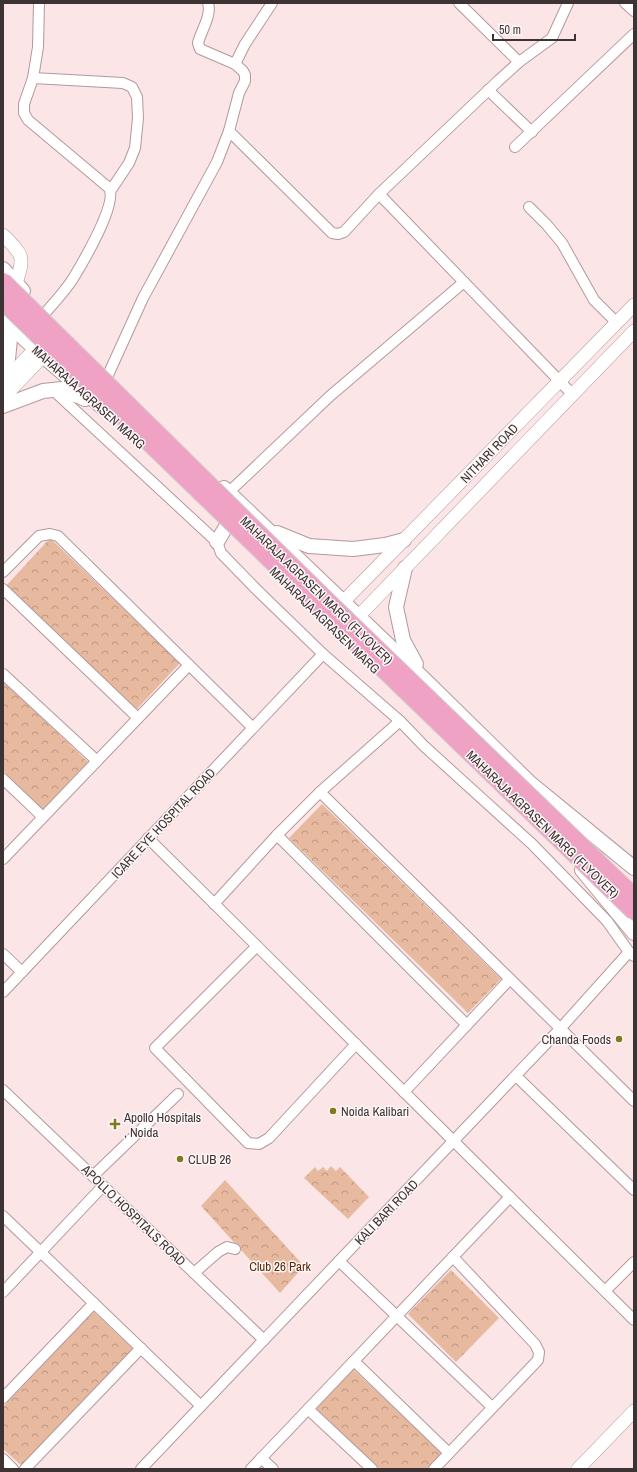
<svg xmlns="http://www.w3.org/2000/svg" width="637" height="1472" font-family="'Archivo Narrow',sans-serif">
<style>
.park{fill:url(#park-crowns)}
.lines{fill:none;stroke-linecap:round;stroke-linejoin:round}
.minor-casing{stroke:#b3999b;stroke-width:12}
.tertiary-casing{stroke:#b3999b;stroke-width:14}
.secondary-casing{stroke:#b3999b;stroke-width:16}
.minor{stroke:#fff;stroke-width:10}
.tertiary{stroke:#fff;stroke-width:13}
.secondary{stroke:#fff;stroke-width:14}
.primary-bridge-casing{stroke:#d1cece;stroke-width:18;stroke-linecap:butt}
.primary-bridge{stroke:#efa2c4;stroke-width:16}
.poi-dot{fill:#7f7a20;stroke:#fdf7f7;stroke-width:1.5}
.labels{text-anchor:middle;stroke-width:3;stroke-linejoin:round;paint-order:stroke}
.street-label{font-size:13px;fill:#3e3334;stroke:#fdf7f7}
.poi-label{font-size:13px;fill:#3e3334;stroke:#fdf7f7;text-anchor:start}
.park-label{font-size:13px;fill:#562706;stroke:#fdf7f7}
</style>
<defs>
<pattern id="park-crowns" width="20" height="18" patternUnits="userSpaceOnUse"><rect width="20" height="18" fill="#e7b99f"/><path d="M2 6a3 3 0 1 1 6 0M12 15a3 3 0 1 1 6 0" fill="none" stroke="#bd9782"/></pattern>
</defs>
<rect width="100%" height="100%" fill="#fce5e6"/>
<!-- park -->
<g class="park">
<polygon points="50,538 180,663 136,710 6,586"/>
<polygon points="5,683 88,762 43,810 3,771 3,685"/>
<polygon points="322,804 501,979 468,1013 289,838"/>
<polygon points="331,1166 336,1171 340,1167 369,1197 348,1219 304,1178 315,1167 318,1171 323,1167 327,1171"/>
<polygon points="225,1180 304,1266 280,1293 201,1206"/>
<polygon points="451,1270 499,1318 456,1362 408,1314"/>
<polygon points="93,1311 133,1349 22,1466 3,1449 3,1407"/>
<polygon points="353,1369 442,1453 427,1469 379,1469 316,1409"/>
</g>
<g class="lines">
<!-- minor casing -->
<g class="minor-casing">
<g id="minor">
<path d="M39,3L38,47L33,78L24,104V113L28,120L109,188C118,203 83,262 74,277C66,290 55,302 45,313"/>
<polyline points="459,3 519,62"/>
<polyline points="625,3 634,11"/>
<polyline points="235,64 245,44 272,3"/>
<polyline points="33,78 123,83 132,87 137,97 138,118 135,148 129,163 111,190"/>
<polyline points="488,90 532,132"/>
<polyline points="229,131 332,233 338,234 344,232 379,194 498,81 519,62 552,38 568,3"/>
<polyline points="515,147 634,34"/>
<polyline points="379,194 573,395"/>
<polyline points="529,207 547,225 562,243 594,300 617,323"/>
<path d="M108,375L143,298L217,162L229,131L239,93L245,81V75L243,71L235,64L200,49L198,43C201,31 212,15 208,3"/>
<polyline points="53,390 217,542 221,553 256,589 323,654 400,721 424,746 532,844 607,921 629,952 634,956"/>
<polyline points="229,492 330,396 464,282"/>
<polyline points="3,572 39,536 50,534 58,536 252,727"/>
<polyline points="3,589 138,718"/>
<polyline points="3,674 97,761"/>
<polyline points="3,779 43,817"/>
<polyline points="320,792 634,1101"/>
<polyline points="277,835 467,1025"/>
<polyline points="148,838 634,1320"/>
<polyline points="3,859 189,665"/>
<polyline points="214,904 277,835 320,792 400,721"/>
<polyline points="257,946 155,1048 248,1143 259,1144 269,1138 356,1044"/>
<polyline points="3,954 22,972"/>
<polyline points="3,992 323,654"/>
<polyline points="516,1076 634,1190"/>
<polyline points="3,1090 264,1340"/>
<polyline points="404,1092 510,979"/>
<polyline points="93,1176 178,1094"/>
<polyline points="3,1216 201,1406"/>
<polyline points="339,1261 492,1407"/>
<polyline points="194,1273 218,1252 227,1247 235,1249"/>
<polyline points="605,1291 634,1262"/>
<polyline points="3,1292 103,1186"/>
<polyline points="354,1361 449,1453"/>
<polyline points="3,1398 94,1303"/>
<polyline points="308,1409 372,1469"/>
<polyline points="261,1458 273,1469"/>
<polyline points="3,1459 13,1469"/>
<polyline points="25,1469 141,1348"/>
<polyline points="141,1469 560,1029 629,952"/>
<polyline points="251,1469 510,1197"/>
<polyline points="434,1469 538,1360 539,1352 535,1344 453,1257"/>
</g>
</g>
<!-- tertiary casing -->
<g class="tertiary-casing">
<g id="tertiary">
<path d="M3,235C23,255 25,256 16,283"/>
<polyline points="3,383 35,349"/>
<polyline points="3,398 43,356"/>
<polyline points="335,609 344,601 634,305"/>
<polyline points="351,624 634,331"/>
<polyline points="578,1469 634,1411"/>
</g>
</g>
<!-- secondary casing -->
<g class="secondary-casing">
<g id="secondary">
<polyline points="3,269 23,291"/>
<polyline points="3,319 43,356 102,407"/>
<polyline points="3,323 10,339 8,359 3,370"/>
<polyline points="3,406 43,391 62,389 85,399"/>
<polyline points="224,488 423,678 530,783 634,868"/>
<polyline points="277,533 309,546 353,549 385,545 404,540"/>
<polyline points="217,542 227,525"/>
<polyline points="405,568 396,607 403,640 416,664"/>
<polyline points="582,870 634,933"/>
</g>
</g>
<!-- minor -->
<use href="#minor" class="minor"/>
<!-- tertiary -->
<use href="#tertiary" class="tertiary"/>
<!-- secondary -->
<use href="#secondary" class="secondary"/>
<!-- primary-bridge casing -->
<g class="primary-bridge-casing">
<g id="primary-bridge">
<polyline points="3,281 329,602 634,896"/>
<polyline points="3,302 634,912"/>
</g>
</g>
<!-- primary-bridge -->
<use href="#primary-bridge" class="primary-bridge"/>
</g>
<!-- markers -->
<g class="poi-dot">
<circle cx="619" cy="1039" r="4"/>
<circle cx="333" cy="1111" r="4"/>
<path d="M113 1118h4v4h4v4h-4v4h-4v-4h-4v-4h4z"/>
<circle cx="180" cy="1159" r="4"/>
</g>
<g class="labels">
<!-- street labels -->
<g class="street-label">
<text transform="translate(89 397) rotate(42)" y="5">MAHARAJA AGRASEN MARG</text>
<text transform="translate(489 453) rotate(-46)" y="5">NITHARI ROAD</text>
<text transform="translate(317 590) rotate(44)" y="5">MAHARAJA AGRASEN MARG (FLYOVER)</text>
<text transform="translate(325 620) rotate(44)" y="5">MAHARAJA AGRASEN MARG</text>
<text transform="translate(163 823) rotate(-47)" y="5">ICARE EYE HOSPITAL ROAD</text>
<text transform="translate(543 824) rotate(44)" y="5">MAHARAJA AGRASEN MARG (FLYOVER)</text>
<text transform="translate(386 1212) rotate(-46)" y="5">KALI BARI ROAD</text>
<text transform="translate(134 1215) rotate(44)" y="5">APOLLO HOSPITALS ROAD</text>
</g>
<!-- poi labels -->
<g class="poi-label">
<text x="611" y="1044" text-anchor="end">Chanda Foods</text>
<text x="341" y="1116">Noida Kalibari</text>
<text x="124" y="1122">Apollo Hospitals<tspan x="124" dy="15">, Noida</tspan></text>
<text x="188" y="1164">CLUB 26</text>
</g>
<!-- park labels -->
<g class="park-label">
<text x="280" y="1271">Club 26 Park</text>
</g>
</g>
<!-- border -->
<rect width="637" height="1472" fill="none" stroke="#3e3334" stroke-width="8"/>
<!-- scale -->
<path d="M493 34v6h82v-6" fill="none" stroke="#3e3334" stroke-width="2"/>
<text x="499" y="34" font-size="12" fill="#3e3334" stroke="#fdf7f7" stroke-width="3" paint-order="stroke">50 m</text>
</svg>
